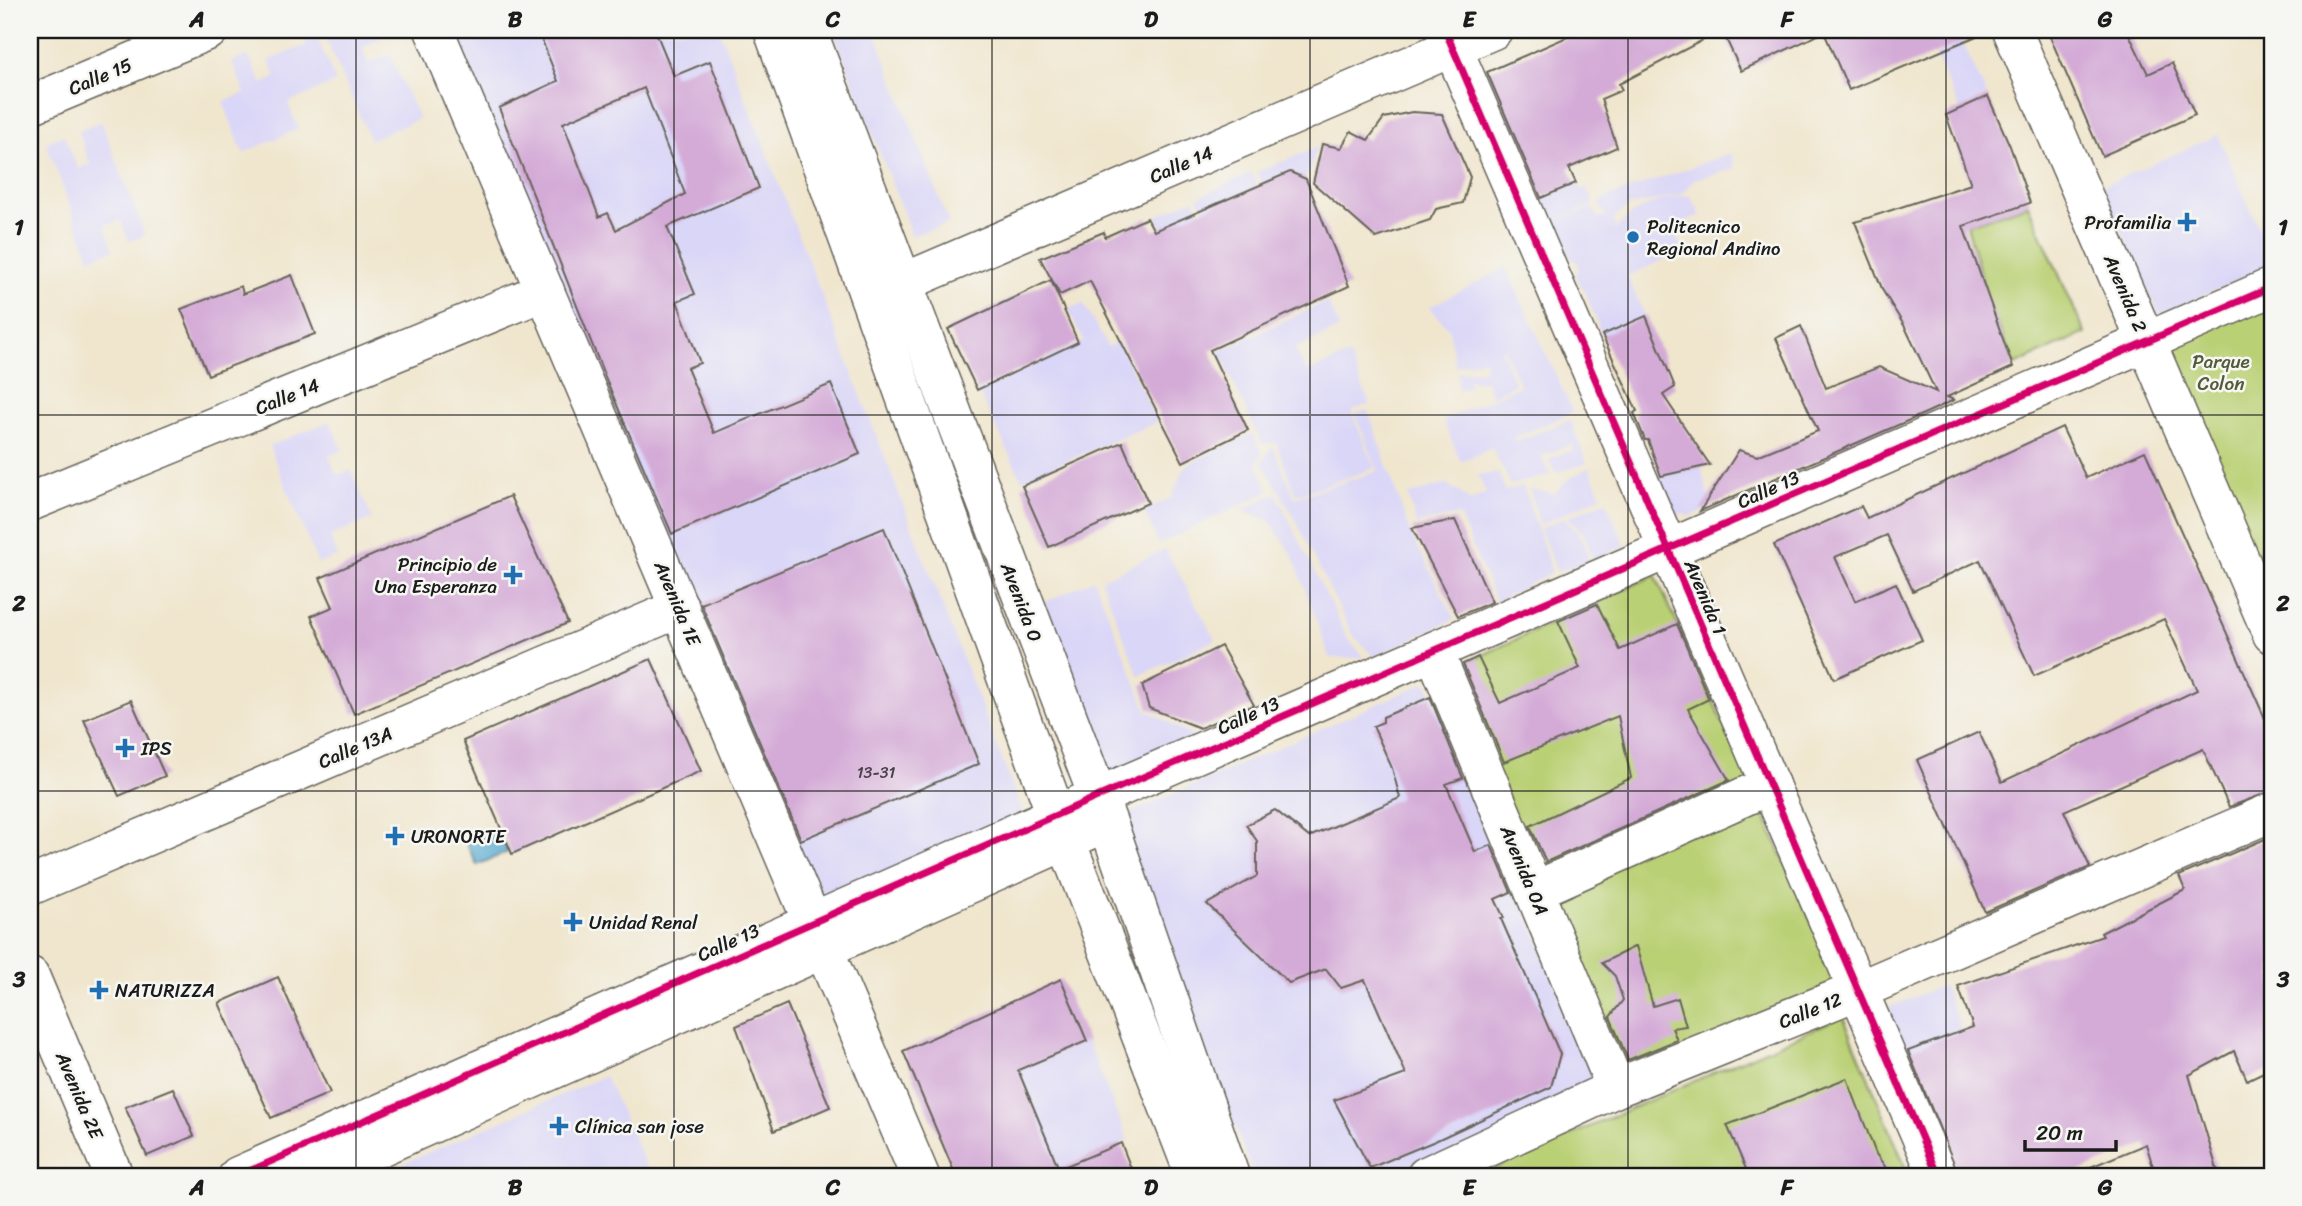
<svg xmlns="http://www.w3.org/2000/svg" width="2302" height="1206" font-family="Sriracha,sans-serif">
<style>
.built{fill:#dad6f7}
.green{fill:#bad074;stroke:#6b7648;stroke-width:2}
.water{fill:#53a9cf;stroke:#386276;stroke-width:2}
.building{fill:#d4abd7;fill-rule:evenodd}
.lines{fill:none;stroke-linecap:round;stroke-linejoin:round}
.minor-casing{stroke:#66635a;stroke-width:41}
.minor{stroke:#fff;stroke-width:38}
.cycleway-casing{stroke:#f6f6f2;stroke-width:11}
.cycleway{stroke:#d6006c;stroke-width:7}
.grid{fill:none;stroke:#1c1c1c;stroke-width:2;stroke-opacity:0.55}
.poi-dot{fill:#1f6fb2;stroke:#f6f6f2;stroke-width:2.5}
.labels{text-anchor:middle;stroke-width:5;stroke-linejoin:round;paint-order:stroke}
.number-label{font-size:16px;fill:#4a404b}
.street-label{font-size:19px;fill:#1c1c1c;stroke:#f6f6f2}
.poi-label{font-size:19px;fill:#1c1c1c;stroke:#f6f6f2;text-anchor:start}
.park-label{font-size:19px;fill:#535b3b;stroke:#f6f6f2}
.neatline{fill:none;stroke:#1c1c1c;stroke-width:2.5}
.grid-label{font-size:23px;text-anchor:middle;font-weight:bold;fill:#1c1c1c}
</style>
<rect width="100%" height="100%" fill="#f6f6f2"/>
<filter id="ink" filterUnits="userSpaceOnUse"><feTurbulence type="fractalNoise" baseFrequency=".0143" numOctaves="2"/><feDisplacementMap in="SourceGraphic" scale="14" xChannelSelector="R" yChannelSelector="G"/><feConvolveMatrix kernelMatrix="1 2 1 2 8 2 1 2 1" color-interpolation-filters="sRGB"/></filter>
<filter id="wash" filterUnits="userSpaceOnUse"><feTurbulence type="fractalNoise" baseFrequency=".00686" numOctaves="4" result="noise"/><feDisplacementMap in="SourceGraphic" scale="28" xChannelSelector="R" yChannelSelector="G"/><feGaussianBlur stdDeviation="1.57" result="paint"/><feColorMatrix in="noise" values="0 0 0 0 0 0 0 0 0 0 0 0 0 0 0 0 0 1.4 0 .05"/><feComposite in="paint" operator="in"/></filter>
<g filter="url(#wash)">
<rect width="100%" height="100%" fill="#f0e6ce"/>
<!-- built -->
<g class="built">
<polygon points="314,30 336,82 288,103 298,129 243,153 223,102 245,93 232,62 248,55 262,84 276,77 269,60 307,45 303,35"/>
<polygon points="322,30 378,30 381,38 362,47 368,63 390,55 419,119 370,140"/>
<polygon points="451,30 719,30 1024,816 819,904"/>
<polygon points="833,30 874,30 949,223 912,236"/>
<polygon points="1962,42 1987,95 1960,110 1935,55"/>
<polygon points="101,121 145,235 129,241 120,220 105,225 113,250 90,258 46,143 64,135 78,169 90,164 78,131"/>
<polygon points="2218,135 2272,258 2272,265 2159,315 2102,186"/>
<polygon points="1318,147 1305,181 1281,231 1257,172"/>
<polygon points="1731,153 1735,169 1695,179 1682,194 1627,207 1614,219 1615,227 1609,230 1616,228 1633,213 1661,200 1690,195 1701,215 1672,226 1683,251 1627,276 1645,316 1602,335 1586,294 1575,275 1578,271 1578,263 1567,256 1558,243 1545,221 1541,200 1578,183 1582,189 1587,188 1594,205 1547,221 1593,208 1598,217 1606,216 1599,204 1608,197"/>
<polygon points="1252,173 1276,233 1229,259 1198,197"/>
<polygon points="1194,199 1223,263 1186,279 1156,216"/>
<polygon points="1506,268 1573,412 1514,438 1515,442 1570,420 1587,463 1556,473 1548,459 1573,450 1572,444 1541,456 1550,475 1511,485 1492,448 1461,462 1443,420 1520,386 1504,350 1517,344 1501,350 1515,384 1491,396 1487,382 1469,380 1468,388 1457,389 1458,372 1484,370 1485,359 1455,366 1449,329 1429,307"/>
<polygon points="1327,301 1340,328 1295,349 1307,372 1349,355 1370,404 1351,411 1375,468 1296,495 1276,443 1262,444 1219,351"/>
<polygon points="1083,303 1108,347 1118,341 1157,422 1022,480 978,391 1084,341 1068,309"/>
<polygon points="1368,410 1410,532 1455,619 1374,657 1352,634 1294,517 1262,462 1273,446 1295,498 1378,471 1355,414"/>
<polygon points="330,421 343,450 329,456 337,475 351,470 372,519 330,536 338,556 318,564 269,446"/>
<polygon points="1252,434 1262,452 1257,465 1269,491 1159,544 1144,511 1171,498 1186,465"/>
<polygon points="1701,466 1711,508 1688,517 1685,514 1668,515 1658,477"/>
<polygon points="1589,467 1601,496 1540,525 1529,488 1553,494 1566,481"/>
<polygon points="1499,473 1505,491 1523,486 1552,572 1496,602 1459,515 1416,524 1408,495 1447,484 1471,501 1486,493 1478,475"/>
<polygon points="1276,493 1348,639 1365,658 1330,658 1293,556 1269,520 1241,510"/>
<polygon points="1606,501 1625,546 1593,560 1585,535 1567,517"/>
<polygon points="1564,518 1583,539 1589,561 1557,572 1540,528"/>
<polygon points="1165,549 1216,640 1139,676 1101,580"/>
<polygon points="1094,579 1147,710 1212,747 1107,792 1031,609"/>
<polygon points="1427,682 1606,1096 1415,1176 1254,1176 1117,819"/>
<polygon points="1943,985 1962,1031 1905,1053 1888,1008"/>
<polygon points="1087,1041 1128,1140 1059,1169 1018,1070"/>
<polygon points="605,1076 651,1176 374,1176"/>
</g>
<!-- green -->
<g class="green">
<polygon points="2028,205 2085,333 2015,365 1988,302 1967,225"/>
<polygon points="2272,294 2272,600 2152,345"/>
<polygon points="1655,575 1750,782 1533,881 1448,671"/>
<polygon points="1757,799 1842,992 1626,1085 1547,893"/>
<polygon points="1843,1016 1909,1176 1477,1176"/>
</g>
<!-- water -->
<polygon class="water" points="498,831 508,852 477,865 466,843"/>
<g id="blocks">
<!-- building -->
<g class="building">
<path d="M538,30H655L674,76L710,61L759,188L667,227L695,294L677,301L700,363L687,368L714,433L831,384L860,454L672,534L605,377L499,108L558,81ZM644,88L685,194L616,230L608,213L599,217L563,123Z"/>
<polygon points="1583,30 1991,30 1849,90 1824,32 1741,71 1722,30 1619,84 1622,90 1601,99 1617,147 1569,168 1576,183 1541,198 1487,72"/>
<polygon points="2047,30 2127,30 2148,74 2172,63 2195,115 2102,156"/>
<polygon points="1988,96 2010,146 2030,203 1963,226 2013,367 1947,397 1954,400 1928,412 1700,511 1739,450 1757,456 1818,431 1776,338 1801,326 1826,388 1879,367 1936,392 1905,327 1883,291 1855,222 1971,184 1946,115"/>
<polygon points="1412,112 1442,114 1470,177 1463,203 1436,209 1430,220 1376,238 1313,183 1322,144 1341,148 1351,131 1368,140 1384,118"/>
<polygon points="1290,172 1306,179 1349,286 1210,350 1248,430 1183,462 1090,281 1060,295 1040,258 1104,232 1105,237 1147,218 1154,231"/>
<polygon points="292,275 315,334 208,375 181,309 241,286 243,294"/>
<polygon points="1051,280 1078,342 977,390 948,329"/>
<polygon points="1646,316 1675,387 1663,395 1710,465 1661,476 1648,440 1645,440 1634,413 1637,411 1602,335"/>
<polygon points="2062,427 2086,478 2145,451 2272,734 2272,791 2229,807 2203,749 2064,811 2090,867 1985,912 1917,760 1979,732 2002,782 2197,690 2164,619 2034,676 1980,560 1913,591 1887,535 1835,557 1855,601 1896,583 1922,640 1834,679 1774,545 1861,506 1867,518"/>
<polygon points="1122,442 1148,503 1049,547 1022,486"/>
<polygon points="510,496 568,623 354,714 311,616 333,607 320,578"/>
<polygon points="1455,520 1492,602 1458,616 1412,528"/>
<polygon points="884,528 979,764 801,840 701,604"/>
<polygon points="1597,604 1620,650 1677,624 1709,699 1688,709 1729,780 1546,862 1530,826 1631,778 1618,716 1504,762 1463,664 1478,657 1500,703 1580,668 1558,621"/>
<polygon points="1221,646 1254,705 1200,728 1149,708 1142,685"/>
<polygon points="651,659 701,771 512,854 463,741"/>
<polygon points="1430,697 1463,778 1446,784 1475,852 1491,845 1511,892 1495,899 1504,918 1501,919 1560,1054 1551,1087 1435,1141 1370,1168 1334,1100 1406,1074 1365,980 1341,988 1326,969 1289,983 1207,904 1257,876 1257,841 1246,825 1275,810 1309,837 1400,798 1392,768 1373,726 1383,722 1383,717"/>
<polygon points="131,700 165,776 119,796 84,720"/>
<polygon points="2272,836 2272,1068 2247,1080 2234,1051 2189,1075 2219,1176 2156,1176 2146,1144 2069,1176 1959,1176 1908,1051 1973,1027 1958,986 2103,936 2101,933 2185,890 2179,876"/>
<polygon points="1636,946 1653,1006 1678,998 1686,1026 1672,1028 1677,1040 1628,1060 1610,1017 1623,1000 1615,976 1602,963"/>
<polygon points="278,977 330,1093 271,1118 219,1003"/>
<polygon points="1061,979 1087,1041 1018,1070 1059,1169 1121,1143 1134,1176 956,1176 903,1051"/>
<polygon points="787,1004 830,1107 774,1131 736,1026"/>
<polygon points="1847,1078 1876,1154 1892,1176 1749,1176 1727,1125"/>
<polygon points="173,1088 194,1136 147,1156 125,1107"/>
</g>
</g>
</g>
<g filter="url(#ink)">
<use href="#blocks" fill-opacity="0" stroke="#66635a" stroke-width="2"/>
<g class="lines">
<!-- minor casing -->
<g class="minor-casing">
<g id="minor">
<polyline points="434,30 920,1176"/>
<polyline points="773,30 1056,815 1195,1176"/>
<polyline points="807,30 1108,823 1230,1176"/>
<polyline points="1445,30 1938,1176"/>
<polyline points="2012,30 2272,634"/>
<polyline points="30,105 209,30"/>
<polyline points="877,294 1493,30"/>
<polyline points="30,502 545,291"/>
<polyline points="1434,651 1616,1088"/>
<polyline points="30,886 680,608"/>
<polyline points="1534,891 1770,785"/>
<polyline points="30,976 114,1176"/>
<polyline points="238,1176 1097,797 2272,287"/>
<polyline points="315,1176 1090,830"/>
<polyline points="1426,1176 1616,1088 1859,990 2272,812"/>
</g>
</g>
<!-- minor -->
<use href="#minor" class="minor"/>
<!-- cycleway casing -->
<g class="cycleway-casing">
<g id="cycleway">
<polyline points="1445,30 1938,1176"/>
<polyline points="238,1176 1097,797 2272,287"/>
</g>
</g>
<!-- cycleway -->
<use href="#cycleway" class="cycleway"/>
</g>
</g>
<!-- grid -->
<path class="grid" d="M356,30V1176M674,30V1176M992,30V1176M1310,30V1176M1628,30V1176M1946,30V1176M30,415H2272M30,791H2272"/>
<!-- markers -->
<g class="poi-dot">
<path d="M2183.5 211.5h7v7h7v7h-7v7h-7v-7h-7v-7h7z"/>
<circle cx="1633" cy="237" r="7"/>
<path d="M509.5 564.5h7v7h7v7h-7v7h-7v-7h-7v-7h7z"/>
<path d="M121.5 737.5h7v7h7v7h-7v7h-7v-7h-7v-7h7z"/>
<path d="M391.5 825.5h7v7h7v7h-7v7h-7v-7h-7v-7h7z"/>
<path d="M569.5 911.5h7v7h7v7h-7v7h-7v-7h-7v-7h7z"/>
<path d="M95.5 979.5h7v7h7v7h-7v7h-7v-7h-7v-7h7z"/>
<path d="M555.5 1115.5h7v7h7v7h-7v7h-7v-7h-7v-7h7z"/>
</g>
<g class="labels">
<!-- number labels -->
<g class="number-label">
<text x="876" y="778">13-31</text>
</g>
<!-- street labels -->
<g class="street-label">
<text transform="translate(100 76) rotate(-23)" y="7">Calle 15</text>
<text transform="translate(1181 164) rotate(-23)" y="7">Calle 14</text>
<text transform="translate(2126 293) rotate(67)" y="7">Avenida 2</text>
<text transform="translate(287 396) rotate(-22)" y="7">Calle 14</text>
<text transform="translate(1768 489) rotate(-24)" y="7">Calle 13</text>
<text transform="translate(1706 597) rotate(67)" y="7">Avenida 1</text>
<text transform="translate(1022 602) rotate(69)" y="7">Avenida 0</text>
<text transform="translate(678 603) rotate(67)" y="7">Avenida 1E</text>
<text transform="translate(1248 715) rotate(-24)" y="7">Calle 13</text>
<text transform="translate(355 747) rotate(-23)" y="7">Calle 13A</text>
<text transform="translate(1525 870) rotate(67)" y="7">Avenida 0A</text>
<text transform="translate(728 942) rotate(-24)" y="7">Calle 13</text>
<text transform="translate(1810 1010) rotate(-22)" y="7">Calle 12</text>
<text transform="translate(80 1095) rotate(67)" y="7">Avenida 2E</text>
</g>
<!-- poi labels -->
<g class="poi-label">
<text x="2171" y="229" text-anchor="end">Profamilia</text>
<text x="1647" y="233">Politecnico<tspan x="1647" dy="22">Regional Andino</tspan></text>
<text x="497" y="571" text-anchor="end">Principio de<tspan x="497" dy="22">Una Esperanza</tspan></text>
<text x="141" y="755">IPS</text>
<text x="411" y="843">URONORTE</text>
<text x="589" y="929">Unidad Renal</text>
<text x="115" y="997">NATURIZZA</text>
<text x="575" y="1133">Clínica san jose</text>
</g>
<!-- park labels -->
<g class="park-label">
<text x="2221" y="368">Parque<tspan x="2221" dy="22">Colon</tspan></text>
</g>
</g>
<!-- margin -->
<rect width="2302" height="1206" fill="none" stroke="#f6f6f2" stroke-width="77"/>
<!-- scale -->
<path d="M2025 1140v10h91v-10" fill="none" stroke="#1c1c1c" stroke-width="3.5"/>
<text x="2036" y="1140" font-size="21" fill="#1c1c1c" stroke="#f6f6f2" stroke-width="5" paint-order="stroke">20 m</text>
<rect x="38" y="38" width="2226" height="1130" class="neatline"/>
<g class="grid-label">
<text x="197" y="27">A</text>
<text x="515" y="27">B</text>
<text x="833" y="27">C</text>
<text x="1151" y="27">D</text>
<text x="1469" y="27">E</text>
<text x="1787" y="27">F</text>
<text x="2105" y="27">G</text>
<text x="19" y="235">1</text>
<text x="2283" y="235">1</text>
<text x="19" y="611">2</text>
<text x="2283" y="611">2</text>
<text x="19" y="987">3</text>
<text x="2283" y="987">3</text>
<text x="197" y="1195">A</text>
<text x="515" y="1195">B</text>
<text x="833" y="1195">C</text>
<text x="1151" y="1195">D</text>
<text x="1469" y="1195">E</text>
<text x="1787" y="1195">F</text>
<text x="2105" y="1195">G</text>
</g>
</svg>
